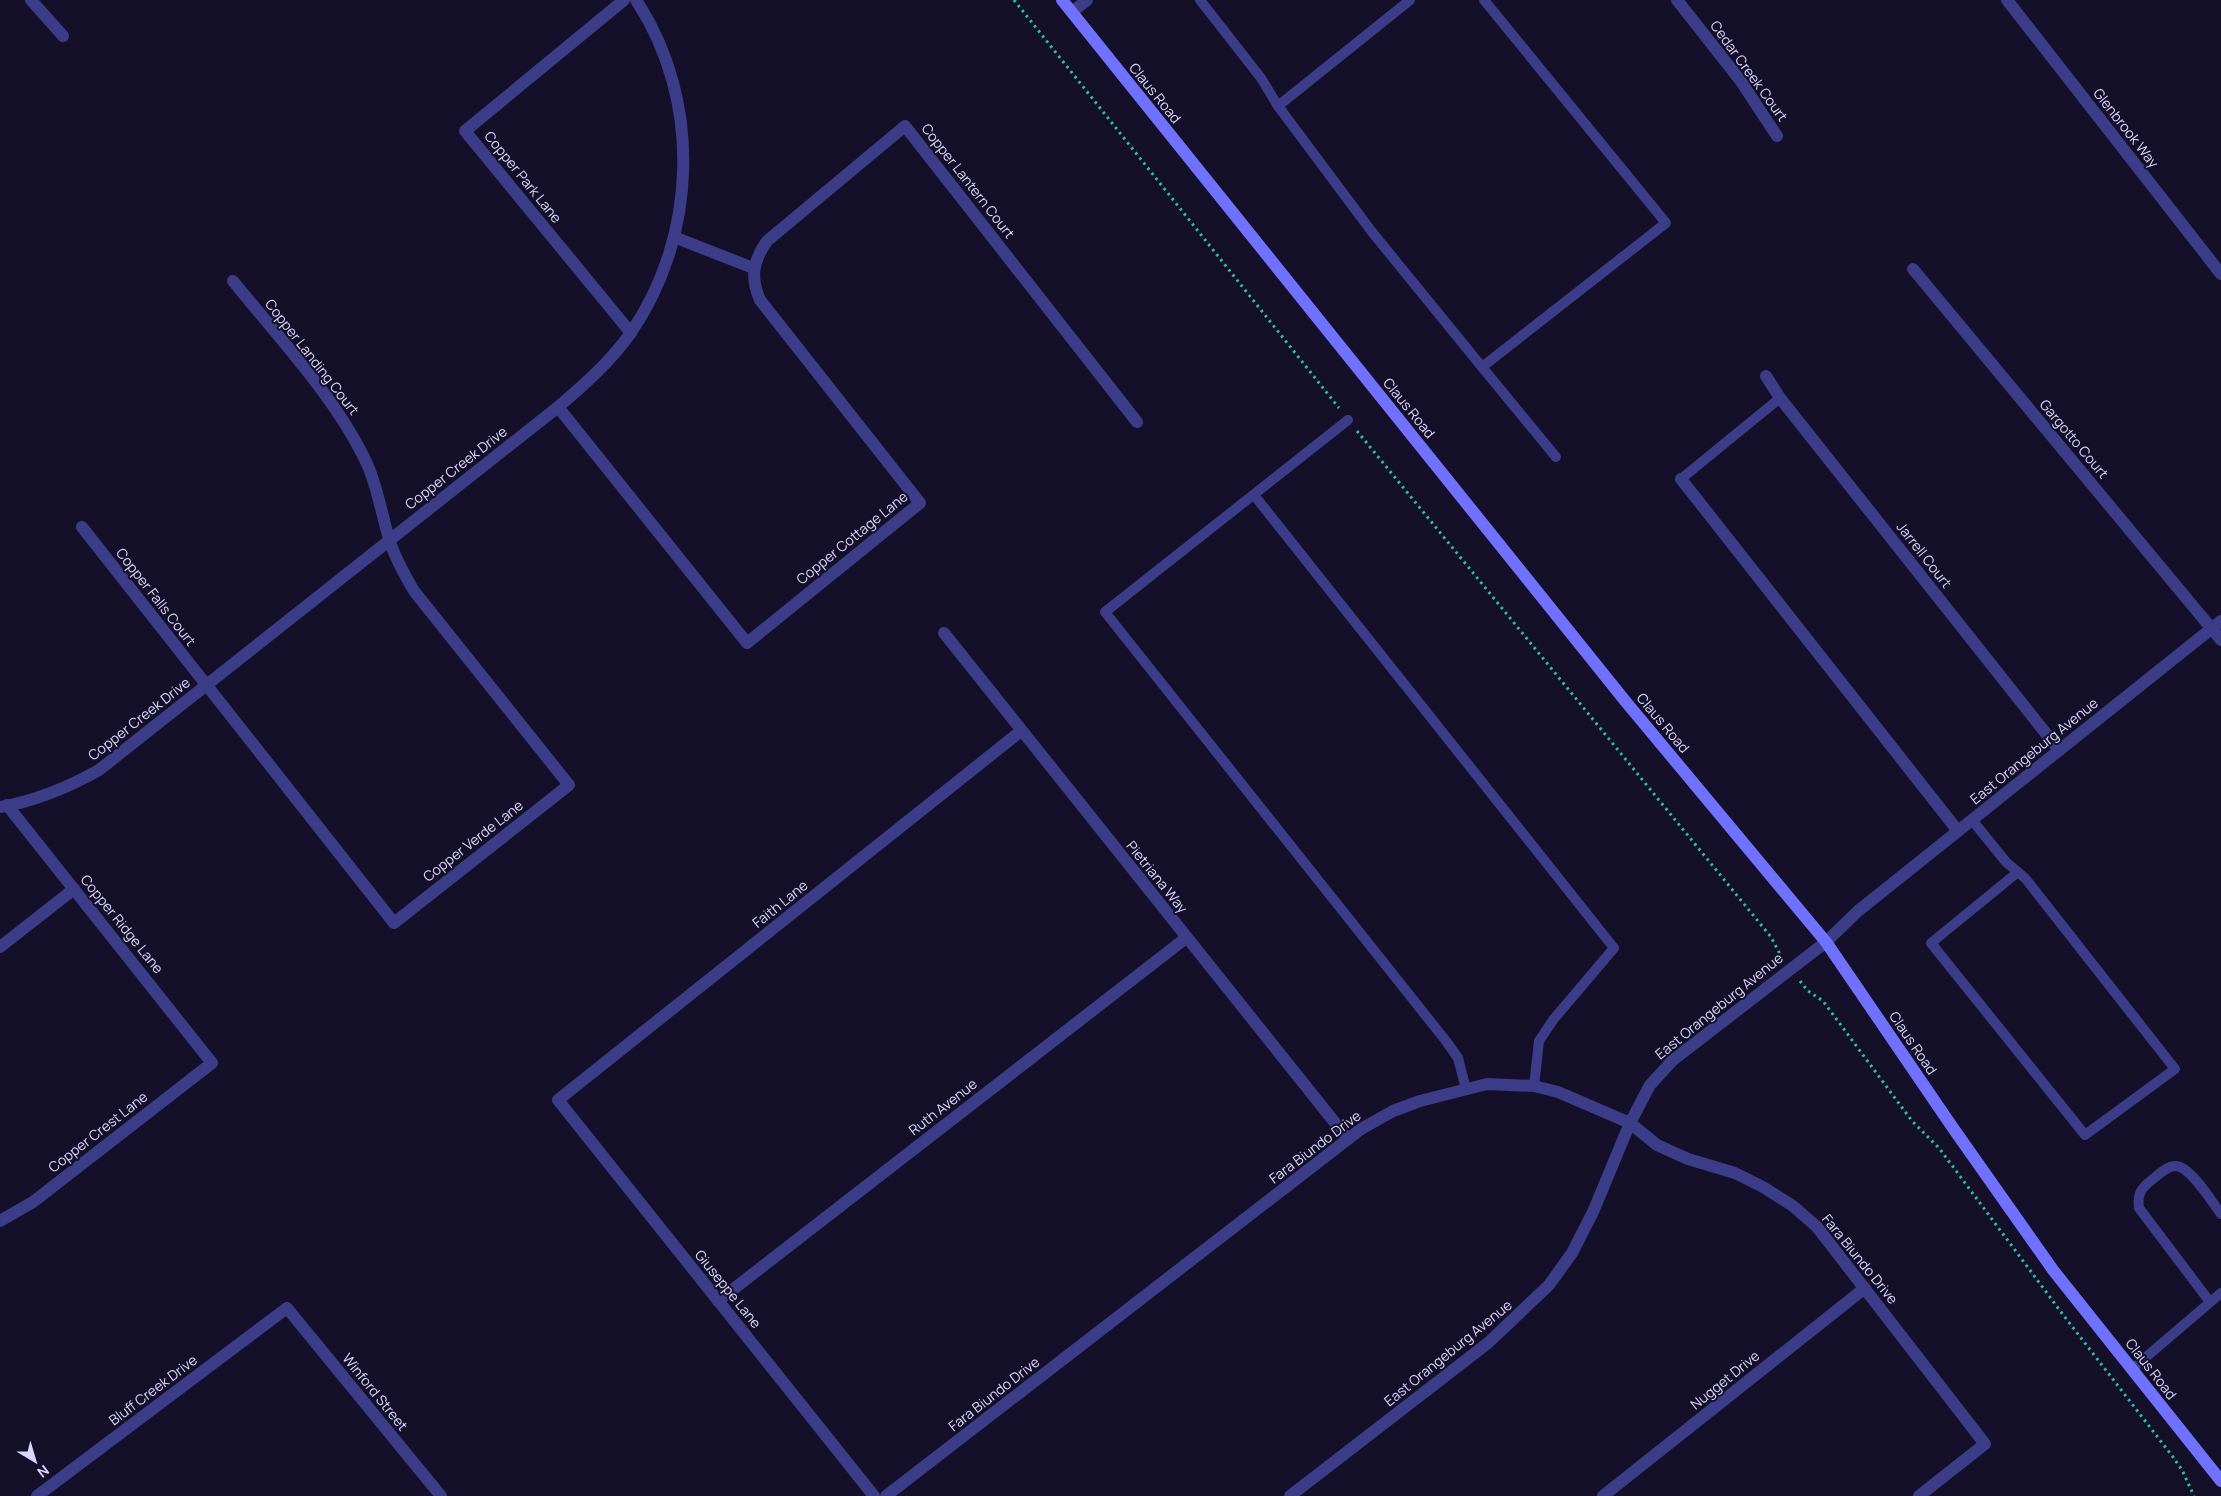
<svg xmlns="http://www.w3.org/2000/svg" width="2221" height="1496" font-family="Manrope,sans-serif">
<style>
.lines{fill:none;stroke-linecap:round;stroke-linejoin:round}
.path{stroke:#30bbad;stroke-width:3;stroke-dasharray:2.5 4;stroke-linecap:butt}
.service{stroke:#3c3c88;stroke-width:10}
.minor{stroke:#3c3c88;stroke-width:12}
.tertiary{stroke:#3c3c88;stroke-width:12}
.secondary{stroke:#7071fe;stroke-width:12}
.labels{text-anchor:middle;stroke-width:4;stroke-linejoin:round;paint-order:stroke}
.street-label{font-size:14px;fill:#dbd8ff;stroke:#141029}
</style>
<rect width="100%" height="100%" fill="#141029"/>
<g class="lines">
<!-- path -->
<g class="path">
<polyline points="1014,0 1339,408"/>
<polyline points="1357,431 1771,937 1781,956"/>
<polyline points="1800,981 1808,991 1823,1001 1912,1121 1939,1148 2064,1316 2173,1457 2182,1470 2194,1496"/>
</g>
<!-- service -->
<g class="service">
<polyline points="1200,0 1261,78 1278,106 1372,232 1482,367 1666,223 1484,0"/>
<polyline points="1278,106 1410,0"/>
<polyline points="1482,367 1556,457"/>
<polyline points="1348,420 1105,612 1446,1041 1458,1058 1466,1089"/>
<polyline points="1681,479 1780,398"/>
<polyline points="1254,495 1614,948 1553,1020 1539,1041 1534,1086"/>
<polyline points="1972,820 2006,862 2025,878 2175,1069 2085,1135 1931,943 2018,872"/>
<path d="M2210,1302L2139,1208C2137,1194 2141,1188 2153,1179C2159,1174 2167,1166 2176,1166C2191,1167 2212,1202 2221,1214"/>
<polyline points="2132,1369 2221,1293"/>
</g>
<!-- minor -->
<g class="minor">
<polyline points="31,0 63,36"/>
<polyline points="624,0 465,131 631,333"/>
<polyline points="1677,0 1740,80 1777,136"/>
<polyline points="2007,0 2221,274"/>
<polyline points="1072,12 1087,0"/>
<polyline points="674,237 753,268"/>
<polyline points="1913,269 2221,640"/>
<polyline points="1766,376 1780,398 2059,750"/>
<path d="M558,407L747,643L920,503L760,300C750,277 753,261 767,241L905,126L1137,422"/>
<polyline points="1681,479 1958,831"/>
<path d="M82,527L394,923L569,785L414,591C404,574 395,558 389,539C382,515 378,490 368,466C339,401 278,337 233,281"/>
<polyline points="944,633 1348,1139"/>
<path d="M0,807C36,801 67,788 99,770L558,407C585,384 610,362 630,334C698,236 702,100 636,0"/>
<polyline points="0,947 74,889"/>
<polyline points="0,1221 33,1202 212,1063 7,805"/>
<polyline points="718,1301 1186,938"/>
<polyline points="37,1496 287,1308 441,1496"/>
<polyline points="874,1496 558,1100 1021,731"/>
<polyline points="886,1496 1361,1129 1393,1111 1420,1101 1487,1084 1534,1086 1558,1092 1630,1123 1657,1145 1688,1159 1735,1173 1763,1187 1793,1206 1817,1227 1985,1444 1919,1496"/>
<polyline points="1603,1496 1865,1288"/>
</g>
<!-- tertiary -->
<polyline class="tertiary" points="1290,1496 1488,1343 1549,1285 1572,1253 1593,1212 1630,1123 1650,1085 1673,1060 1826,942 1858,911 2221,621"/>
<!-- secondary -->
<polyline class="secondary" points="1062,0 1626,702 1826,942 1953,1128 2053,1270 2221,1481"/>
</g>
<g class="labels">
<!-- street labels -->
<g class="street-label">
<text transform="translate(1749 71) rotate(54)" y="5">Cedar Creek Court</text>
<text transform="translate(1155 93) rotate(51)" y="5">Claus Road</text>
<text transform="translate(2126 128) rotate(52)" y="5">Glenbrook Way</text>
<text transform="translate(523 177) rotate(51)" y="5">Copper Park Lane</text>
<text transform="translate(968 181) rotate(52)" y="5">Copper Lantern Court</text>
<text transform="translate(312 357) rotate(52)" y="5">Copper Landing Court</text>
<text transform="translate(1409 408) rotate(51)" y="5">Claus Road</text>
<text transform="translate(2074 439) rotate(50)" y="5">Gargotto Court</text>
<text transform="translate(456 468) rotate(-38)" y="5">Copper Creek Drive</text>
<text transform="translate(852 538) rotate(-39)" y="5">Copper Cottage Lane</text>
<text transform="translate(1924 555) rotate(52)" y="5">Jarrell Court</text>
<text transform="translate(156 597) rotate(52)" y="5">Copper Falls Court</text>
<text transform="translate(139 719) rotate(-38)" y="5">Copper Creek Drive</text>
<text transform="translate(1663 723) rotate(50)" y="5">Claus Road</text>
<text transform="translate(2034 751) rotate(-39)" y="5">East Orangeburg Avenue</text>
<text transform="translate(473 841) rotate(-38)" y="5">Copper Verde Lane</text>
<text transform="translate(1157 877) rotate(51)" y="5">Pietriana Way</text>
<text transform="translate(780 904) rotate(-39)" y="5">Faith Lane</text>
<text transform="translate(122 924) rotate(51)" y="5">Copper Ridge Lane</text>
<text transform="translate(1719 1006) rotate(-39)" y="5">East Orangeburg Avenue</text>
<text transform="translate(1913 1043) rotate(56)" y="5">Claus Road</text>
<text transform="translate(943 1107) rotate(-38)" y="5">Ruth Avenue</text>
<text transform="translate(98 1132) rotate(-38)" y="5">Copper Crest Lane</text>
<text transform="translate(1315 1147) rotate(-37)" y="5">Fara Biundo Drive</text>
<text transform="translate(1860 1259) rotate(51)" y="5">Fara Biundo Drive</text>
<text transform="translate(728 1289) rotate(51)" y="5">Giuseppe Lane</text>
<text transform="translate(1448 1353) rotate(-39)" y="5">East Orangeburg Avenue</text>
<text transform="translate(2151 1369) rotate(52)" y="5">Claus Road</text>
<text transform="translate(1725 1380) rotate(-39)" y="5">Nugget Drive</text>
<text transform="translate(153 1390) rotate(-37)" y="5">Bluff Creek Drive</text>
<text transform="translate(375 1392) rotate(51)" y="5">Winford Street</text>
<text transform="translate(994 1394) rotate(-38)" y="5">Fara Biundo Drive</text>
</g>
</g>
<!-- north arrow -->
<g transform="translate(35 1461) rotate(142)" stroke="#141029" stroke-width="4" paint-order="stroke">
<path d="M0-4L9 19L0 12L-9 19Z" fill="#dbd8ff"/>
<text y="-8" font-size="14" font-weight="bold" text-anchor="middle" fill="#dbd8ff">N</text>
</g>
</svg>
